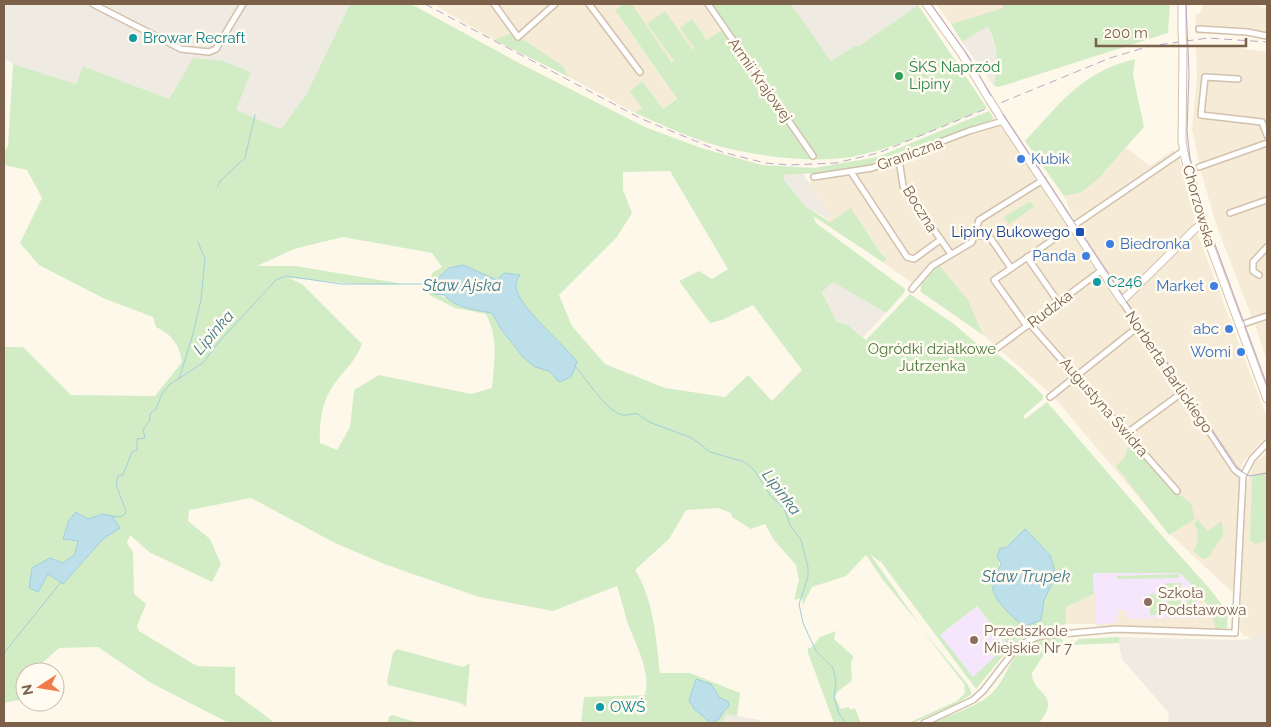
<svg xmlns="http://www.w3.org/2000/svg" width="1271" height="727" font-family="Raleway,sans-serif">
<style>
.residential{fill:#f6ebd7}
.industrial{fill:#efeae2}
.education{fill:#f5e6fb}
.green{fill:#d2edc6;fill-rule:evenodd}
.water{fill:#bcdfea;stroke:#a1cedc}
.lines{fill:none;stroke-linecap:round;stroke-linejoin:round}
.stream{stroke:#a1cedc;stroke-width:1}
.street-casing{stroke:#d2c1ad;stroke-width:8}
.secondary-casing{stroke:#d5c2ab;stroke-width:9}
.street{stroke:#fff;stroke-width:5}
.secondary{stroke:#fff;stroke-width:7}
.tram{stroke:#bca5ca;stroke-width:1}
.rail{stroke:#bca5ca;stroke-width:1;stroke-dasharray:8 5;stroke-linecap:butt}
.secondary-bridge-casing{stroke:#d5c2ab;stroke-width:9;stroke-linecap:butt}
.secondary-bridge{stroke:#fff;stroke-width:7}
.culture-dot{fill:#0f9aa8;stroke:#fffbf1;stroke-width:2}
.leisure-dot{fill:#2e9e5b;stroke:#fffbf1;stroke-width:2}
.shop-dot{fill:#3f7fe0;stroke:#fffbf1;stroke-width:2}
.transit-dot{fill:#1a4fb4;stroke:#fffbf1;stroke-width:2}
.education-dot{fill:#8d6e63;stroke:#fffbf1;stroke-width:2}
.labels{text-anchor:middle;stroke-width:5;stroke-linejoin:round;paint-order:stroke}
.culture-label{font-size:15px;fill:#0d838f;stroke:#fffbf1;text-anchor:start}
.leisure-label{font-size:15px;fill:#27864d;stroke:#fffbf1;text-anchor:start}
.street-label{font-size:15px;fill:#7b604a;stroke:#fffbf1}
.shop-label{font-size:15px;fill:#366cbe;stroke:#fffbf1;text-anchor:end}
.transit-label{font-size:15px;fill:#164399;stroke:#fffbf1;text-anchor:end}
.park-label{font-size:15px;fill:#4b7b3e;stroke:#fffbf1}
.education-label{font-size:15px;fill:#785e54;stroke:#fffbf1;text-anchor:start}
.water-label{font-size:16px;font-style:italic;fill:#417c90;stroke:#fffbf1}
</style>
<rect width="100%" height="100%" fill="#fef8ea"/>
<!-- residential -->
<g class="residential">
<polygon points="436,4 623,4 615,10 677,100 663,109 642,108 635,113 569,77 563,66 511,35 494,40 438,7"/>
<polygon points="632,4 703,4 722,30 672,63"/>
<polygon points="936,4 1003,4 1004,8 951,24"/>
<polygon points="1204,4 1254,4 1267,9 1267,34 1195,34 1196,14 1199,14"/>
<polygon points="1222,45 1267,52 1267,313 1252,318 1216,224 1201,172 1192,129 1197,77 1196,47"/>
<polygon points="998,125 1002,126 1120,304 1195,234 1198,235 1267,418 1267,436 1243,462 1239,473 1234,594 1168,532 1052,395 983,335 968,300 935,261 912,283 884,263 887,258 881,254 851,209 830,222 826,218 830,214 809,182 874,170 905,160 970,133"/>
<polygon points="1126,148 1150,166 1174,150 1179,158 1195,219 1194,226 1125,293 1122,293 1076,224 1064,196 1080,193 1098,179"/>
<polygon points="1267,320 1267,361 1255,325"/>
<polygon points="1267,453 1267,640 1259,633 1252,639 1243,635 1240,630 1245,489 1253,464"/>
<polygon points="1094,594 1200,594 1215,621 1214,637 1099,633 1096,624 1066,624 1066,607"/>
</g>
<!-- industrial -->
<g class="industrial">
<polygon points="4,4 350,4 306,95 281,129 236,110 193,58 169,99 83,66 76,84 13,64 4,58"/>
<polygon points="791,4 917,4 918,5 858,48 856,45 831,61"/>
<polygon points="988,25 998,57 994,86 962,42"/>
<polygon points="803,174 830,214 826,218 805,206 784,180 784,175"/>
<polygon points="833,282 886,313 863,337 848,325 837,322 822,291"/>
<polygon points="1259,632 1267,640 1267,723 1168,723 1169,713 1122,659 1119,643 1119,637 1232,640 1252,639"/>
<polygon points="726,714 737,716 760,720 759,723 722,723"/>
</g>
<!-- education -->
<g class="education">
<polygon points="1093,573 1180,573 1200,594 1200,618 1127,619 1126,610 1118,610 1116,623 1096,624 1096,595 1094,594"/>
<polygon points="977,606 1008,645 973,678 939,636"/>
</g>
<!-- green -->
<g class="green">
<path d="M350,4H411L519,63L645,127L701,148L762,165L814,168L877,157L989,111L994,119C952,136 909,159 865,168C838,173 811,173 784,175V180L805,206L830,222L851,208L881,254L887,258L884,263L813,216L816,223L905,289L904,293L886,313L833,282L822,292L837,322L848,325L866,340L910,294L954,324L977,344L987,346L1017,370L1043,395V399L1023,416L1025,419L1047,402L1157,530L1210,589L1228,613L1227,628L1215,629C1215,608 1194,588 1180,573H1093L1094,594L1066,607V624L1030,633L1007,650L1004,649L1008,645L977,606L940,635L973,677L1000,652L1003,656L976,689L881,562L886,558L880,562L870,554L920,625L883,580L866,555L846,576L812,587L803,605L802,598L794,600L799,580L796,565L774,540L765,524L751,529L732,517L731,513L718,508L686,510L669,539L635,570C654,600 656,638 660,673H690L740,693L737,716L726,714L722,723H581L584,697L645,695C651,670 636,646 628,624C624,611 621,598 617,586L553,611L479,597L384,564L335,543L251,498L189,510L188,521L210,539L221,564L212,582L149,552L130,535L127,543L133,552L134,594L146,604L137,626L139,631L197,666L235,667V693L275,723H233L225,721L151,683L98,647L59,648L32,672H25L24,699L4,703V347H23L71,395L155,396L182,362C179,344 172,335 156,327L153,317L103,298L39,265L20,243L42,198L27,170L4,165V153L8,146L13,64L76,84L83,66L169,99L193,58L222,61L251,72L236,110L281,129L306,95ZM670,171L728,269L712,279L699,271L679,281L710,323L722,320L753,305L802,370L772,401L748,375L725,397L665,388L605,364L572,326L559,295L617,237L632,213L623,190V172ZM343,237L432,253L442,267L432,273L429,295L455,308L486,314C499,340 494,360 492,388L471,394L379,375L354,390L350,427L337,450L320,443C319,423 322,400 335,383C346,368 355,362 362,344L302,284L289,278C328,281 365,287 404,284L295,266H257L294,249ZM463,265L497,280L519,275C518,279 516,282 516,286C518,307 558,340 572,355L559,382L549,371L535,367L523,357L501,329L492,313L432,293L438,283L437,279L449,268ZM77,512L88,519L103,514L110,535L103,539L63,584L48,574L75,554L78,541H68ZM1017,539L1053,582L1044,600L1041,620L993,585L999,573L1000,548H1006Z"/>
<path d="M623,4H632L672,63L674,61L647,24L665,11L692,49L686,54L694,48L680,28L692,19L706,39L700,44L722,30L802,147L808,144L712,4H791L831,61L856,45L858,47L918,5L987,108C944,125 896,149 851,157C811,164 744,155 705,142C681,134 658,123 635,113L642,108L630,91L642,81L663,109L677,99L615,10Z"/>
<path d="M1003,4H1170L1168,33L999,87L994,86C998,58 999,52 988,26L962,42L951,24L1003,8Z"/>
<polygon points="515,32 519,37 563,66 569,77 494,40"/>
<path d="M1135,59L1133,75L1144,127L1098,179L1080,193L1064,196L1025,141C1061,103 1081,72 1135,59Z"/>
<polygon points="1030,201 1034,207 1009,224 1004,217"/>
<path d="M938,264L968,300L983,335L921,292C919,279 929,273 938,264Z"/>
<polygon points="1134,444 1176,492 1191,503 1195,519 1169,535 1116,466 1125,457 1127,449"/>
<polygon points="1267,471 1267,540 1256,544 1250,541 1252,476"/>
<polygon points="1198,520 1208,531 1222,521 1223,535 1208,558 1203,559 1193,551 1196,548 1198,532 1194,523"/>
<polygon points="1179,574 1179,578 1117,579 1117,576"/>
<polygon points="1166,583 1181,583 1182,613 1167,613"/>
<polygon points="1150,594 1162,594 1163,614 1150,615"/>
<polygon points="1197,594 1198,617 1185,617 1185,595"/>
<polygon points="921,628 968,685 972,694 954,705 913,723 908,723 957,701 965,693 964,684"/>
<polygon points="836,631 834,639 854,657 851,661 852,681 838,691 835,697 841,709 849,707 850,710 855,708 861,723 834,723 808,653 808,648 811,648 820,637"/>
<polygon points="1119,637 1119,643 1072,645 1079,639"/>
<path d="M1047,638H1059L1063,640V645L1048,648L1032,673C1032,695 1063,693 1039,723H931C948,716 978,706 991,694C1013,673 1007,646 1047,638Z"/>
<polygon points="397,649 463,667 470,663 466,707 461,703 388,685 387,681 393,653"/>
<polygon points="392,715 419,723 387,723 389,717"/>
</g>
<!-- water -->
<g class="water">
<path d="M463,265L497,280L504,273L520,275C518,278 516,282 516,286C517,307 564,343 577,362L571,377L559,382L549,371L535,367L523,357L501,329L492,313C476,310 455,308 444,295L433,294L435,289L432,284L438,283L437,279L449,268Z"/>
<polygon points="76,512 88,519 103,514 112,516 120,528 103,539 63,584 48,574 38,592 29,588 32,568 50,558 63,563 75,554 78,541 63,539 69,520"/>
<path d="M1025,529L1050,555L1054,568L1053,582L1044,600L1041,620L1024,627C1015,619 991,599 993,586C994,579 999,571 1001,563L997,557L1000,548H1006Z"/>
<polygon points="696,679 711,684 720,698 728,701 729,706 723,712 719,719 711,723 694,709 689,700"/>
</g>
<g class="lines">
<!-- stream -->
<g class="stream">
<polyline points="217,187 221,180 245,158 255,115"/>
<path d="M575,366C586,379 607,411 622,415C628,416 633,413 638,414L649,422L692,438L710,452L745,462L755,471L770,495L784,508L790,525L801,540L808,567V577L799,604L803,623L816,651L833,668L836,682L834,697L839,714L846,723"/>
<polyline points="179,379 193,334 201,300 205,259 198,242"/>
<polyline points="112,516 120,517 125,514 126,511 116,485 118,476 123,475 132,452 137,450 137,439 145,438 143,430 150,420 150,414 156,409 162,394 169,385 204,362 216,345 276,280 286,276 341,284 432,284"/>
<polyline points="4,653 61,582"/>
</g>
<!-- street casing -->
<g class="street-casing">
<g id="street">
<polyline points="93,4 181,49 209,52 216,49 243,4"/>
<polyline points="494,4 518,37 555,4"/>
<polyline points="589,4 640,72"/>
<polyline points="708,4 813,156"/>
<polyline points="1199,29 1247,32 1267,36"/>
<polyline points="1238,79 1205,77 1201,115 1262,122 1267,135"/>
<polyline points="899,159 903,186 951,254"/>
<polyline points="1199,167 1267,143"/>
<polyline points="851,172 907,257 914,259 940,240"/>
<polyline points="814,177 872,168 969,131 1003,121"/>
<polyline points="1230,213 1267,200"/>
<polyline points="975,236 989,236 1011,268"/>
<polyline points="1027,257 1059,303"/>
<polyline points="1259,275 1253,271 1253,262 1267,247"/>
<polyline points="912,289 932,266 972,242 979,220 1043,180"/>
<polyline points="1122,301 1235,470 1243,476"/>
<polyline points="1030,324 1177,491"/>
<polyline points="1240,325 1267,316"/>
<polyline points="1027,326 994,280 1183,151"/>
<polyline points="997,348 1102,270"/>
<polyline points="1050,397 1139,326"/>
<polyline points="1127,433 1183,392"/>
<polyline points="924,723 973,700 983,691 1014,651 1023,643 1040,636 1116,629 1235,633 1243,476 1252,459 1267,443"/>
</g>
</g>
<!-- secondary casing -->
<g class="secondary-casing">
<g id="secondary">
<polyline points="926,4 961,53 989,99"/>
<polyline points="1182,4 1182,32"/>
<polyline points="1183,48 1182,141 1185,158 1205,232 1267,399"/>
<polyline points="999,115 1122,301 1195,229 1202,224"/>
</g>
</g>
<!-- street -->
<use href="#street" class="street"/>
<!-- secondary -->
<use href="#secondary" class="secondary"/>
<!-- tram -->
<g class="tram">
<polyline points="931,4 969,57 992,98 1236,468 1249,476 1267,473"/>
<polyline points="1186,4 1189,73 1187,131 1190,158 1209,228 1267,385"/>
</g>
<!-- rail -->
<polyline class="rail" points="425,4 642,119 722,152 765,163 789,165 836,163 878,153 1110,58 1150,46 1208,38 1267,42"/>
<!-- secondary-bridge casing -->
<g class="secondary-bridge-casing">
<g id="secondary-bridge">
<polyline points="1182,32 1183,48"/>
<polyline points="989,99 999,115"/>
</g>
</g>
<!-- secondary-bridge -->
<use href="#secondary-bridge" class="secondary-bridge"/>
</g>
<!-- markers -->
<g class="culture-dot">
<circle cx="133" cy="38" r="5"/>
<circle cx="1097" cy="282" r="5"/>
<circle cx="600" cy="707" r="5"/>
</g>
<circle class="leisure-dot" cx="899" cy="76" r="5"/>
<g class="shop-dot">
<circle cx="1021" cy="159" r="5"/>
<circle cx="1110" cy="244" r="5"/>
<circle cx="1086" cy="256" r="5"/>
<circle cx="1214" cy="286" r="5"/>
<circle cx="1229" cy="329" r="5"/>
<circle cx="1241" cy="352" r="5"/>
</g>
<rect class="transit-dot" x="1075" y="227" width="10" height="10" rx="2.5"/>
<g class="education-dot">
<circle cx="1148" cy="602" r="5"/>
<circle cx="974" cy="640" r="5"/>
</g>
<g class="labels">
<!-- culture labels -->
<g class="culture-label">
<text x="143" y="43">Browar Recraft</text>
<text x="1107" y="287">C246</text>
<text x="610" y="712">OWŚ</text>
</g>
<!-- leisure labels -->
<g class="leisure-label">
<text x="909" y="72">ŚKS Naprzód<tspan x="909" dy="17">Lipiny</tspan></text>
</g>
<!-- street labels -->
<g class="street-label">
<text transform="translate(760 80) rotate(55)" y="5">Armii Krajowej</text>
<text transform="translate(910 154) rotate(-20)" y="5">Graniczna</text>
<text transform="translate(1199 206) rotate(74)" y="5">Chorzowska</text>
<text transform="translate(920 209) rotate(58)" y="5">Boczna</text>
<text transform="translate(1050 309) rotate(-37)" y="5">Rudzka</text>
<text transform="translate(1169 372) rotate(56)" y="5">Norberta Barlickiego</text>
<text transform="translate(1104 407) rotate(49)" y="5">Augustyna Świdra</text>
</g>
<!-- shop labels -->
<g class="shop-label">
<text x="1031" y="164" text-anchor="start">Kubik</text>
<text x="1120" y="249" text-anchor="start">Biedronka</text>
<text x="1076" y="261">Panda</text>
<text x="1204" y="291">Market</text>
<text x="1219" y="334">abc</text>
<text x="1231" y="357">Womi</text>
</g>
<!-- transit labels -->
<g class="transit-label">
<text x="1070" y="237">Lipiny Bukowego</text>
</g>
<!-- park labels -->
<g class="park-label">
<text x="932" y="354">Ogródki działkowe<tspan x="932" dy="17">Jutrzenka</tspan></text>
</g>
<!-- education labels -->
<g class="education-label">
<text x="1158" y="598">Szkoła<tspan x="1158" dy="17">Podstawowa</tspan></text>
<text x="984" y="636">Przedszkole<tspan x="984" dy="17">Miejskie Nr 7</tspan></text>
</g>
<!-- water labels -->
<g class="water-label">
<text x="462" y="291">Staw Ajska</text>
<text transform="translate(213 332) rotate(-49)" y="6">Lipinka</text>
<text transform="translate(782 492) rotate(53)" y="6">Lipinka</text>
<text x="1026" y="582">Staw Trupek</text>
</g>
</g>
<!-- border -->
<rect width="1271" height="727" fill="none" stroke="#7b604a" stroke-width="10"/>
<!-- north arrow -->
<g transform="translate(40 687) rotate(258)"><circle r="24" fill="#fffbf1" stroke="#cabdae"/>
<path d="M0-4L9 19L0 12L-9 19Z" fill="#ef7c48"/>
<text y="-8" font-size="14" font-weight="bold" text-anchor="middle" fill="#7b604a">N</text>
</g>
<!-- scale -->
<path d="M1096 38v8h150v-8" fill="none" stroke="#7b604a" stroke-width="2.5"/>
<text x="1104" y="38" font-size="15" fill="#7b604a" stroke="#fffbf1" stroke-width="4" paint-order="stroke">200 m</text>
</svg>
